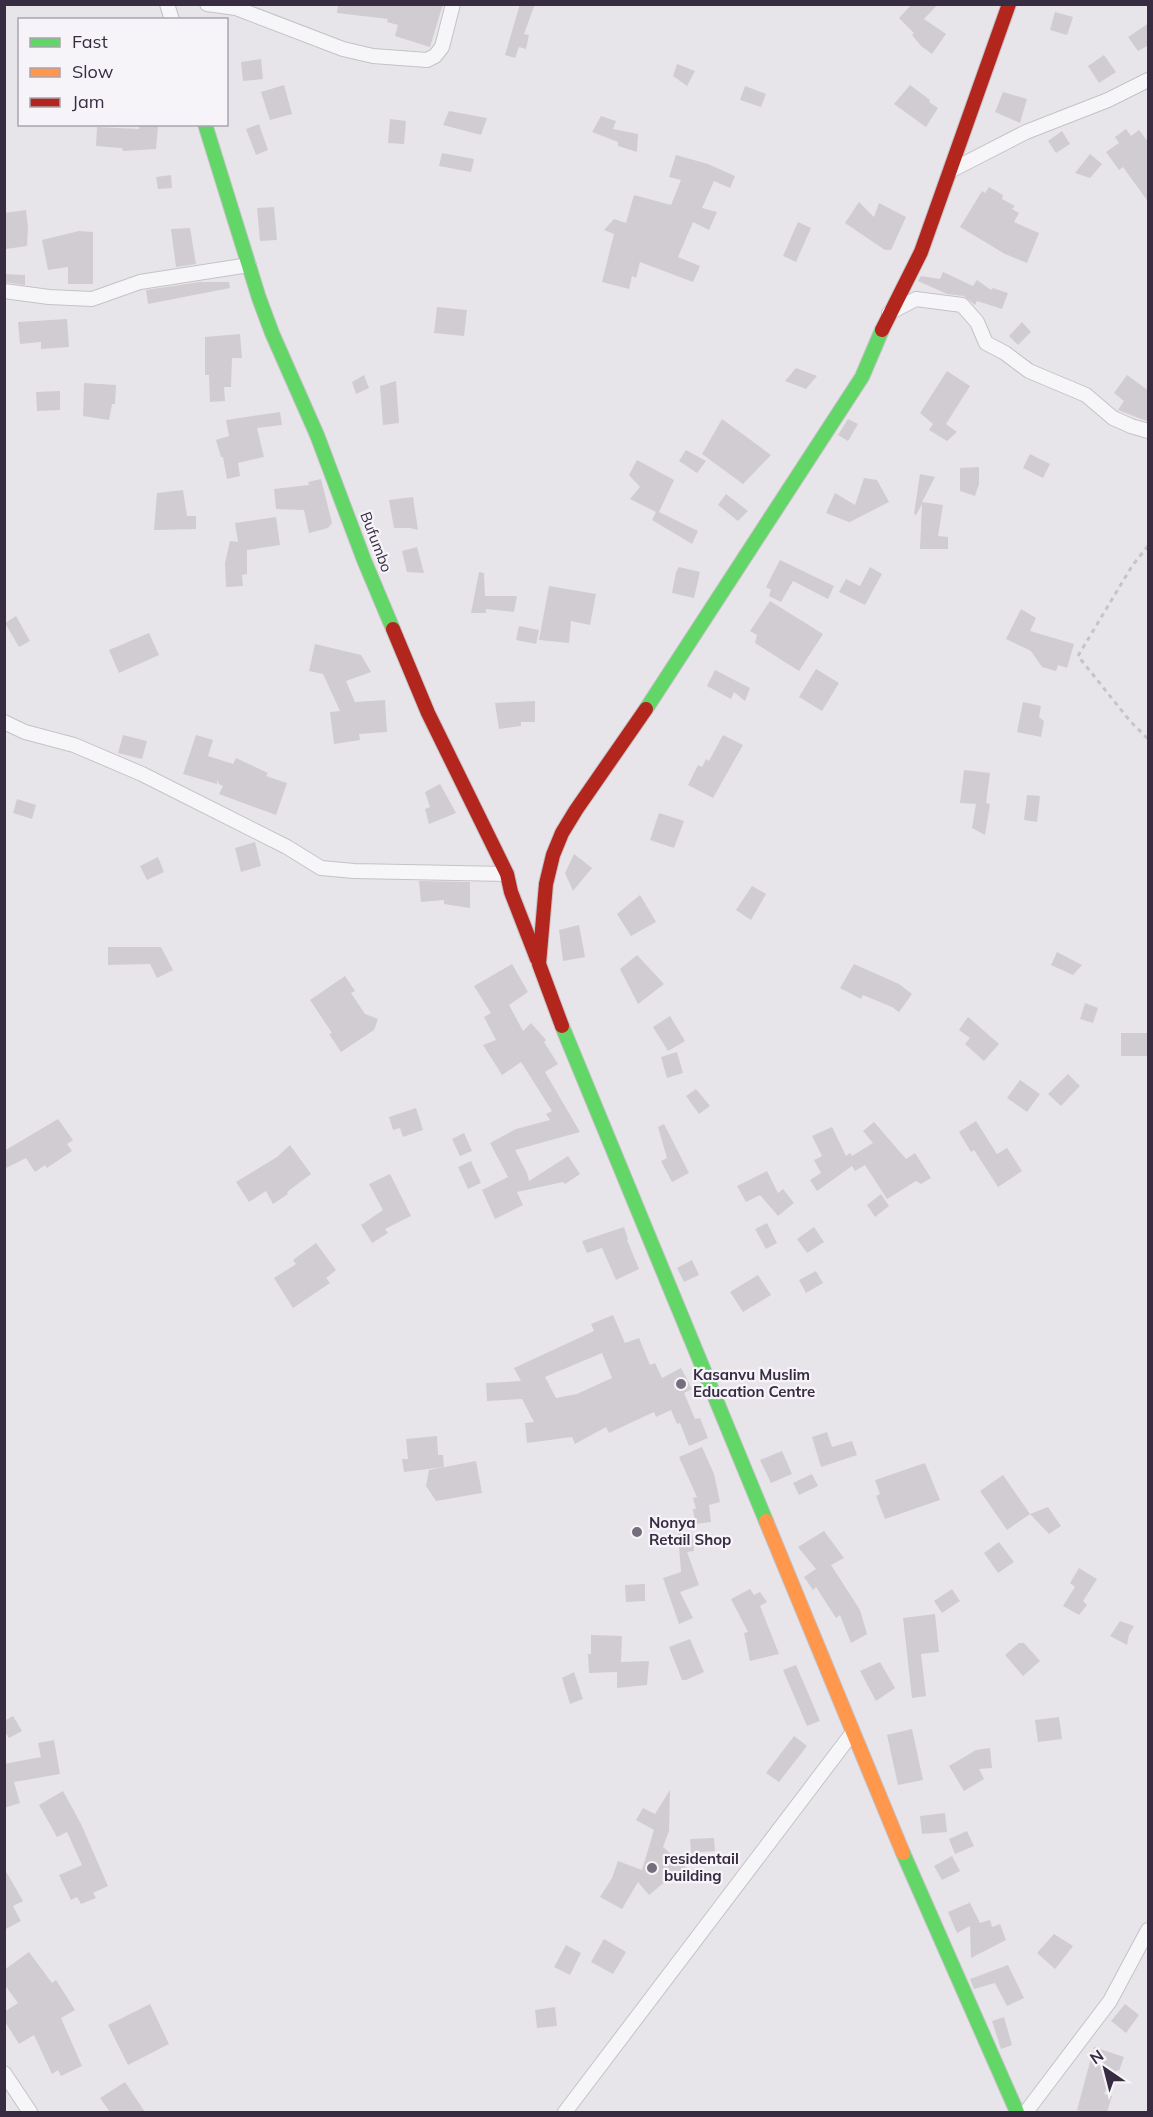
<svg xmlns="http://www.w3.org/2000/svg" width="1153" height="2117" font-family="Mulish,sans-serif">
<style>
.building{fill:#d0ccd2;fill-rule:evenodd}
.lines{fill:none;stroke-linecap:round;stroke-linejoin:round}
.street-casing{stroke:#c5c2c7;stroke-width:16}
.fast-casing{stroke:#c5c2c7;stroke-width:16}
.slow-casing{stroke:#c5c2c7;stroke-width:16}
.jam-casing{stroke:#c5c2c7;stroke-width:16}
.path{stroke:#c7c3c9;stroke-width:3;stroke-dasharray:4.5 4.5;stroke-linecap:butt}
.street{stroke:#f6f5f7;stroke-width:14}
.fast{stroke:#63d668;stroke-width:14}
.slow{stroke:#ff974d;stroke-width:14}
.jam{stroke:#b3261e;stroke-width:14}
.poi-dot{fill:#766d7d;stroke:#f6f4f9;stroke-width:2}
.labels{text-anchor:middle;stroke-width:4.5;stroke-linejoin:round;paint-order:stroke}
.street-label{font-size:15px;fill:#382c43;stroke:#f6f4f9}
.poi-label{font-size:15px;font-weight:bold;fill:#382c43;stroke:#f6f4f9;text-anchor:start}
</style>
<rect width="100%" height="100%" fill="#e8e5ea"/>
<!-- building -->
<g class="building">
<polygon points="338,4 443,4 430,47 395,36 398,25 387,22 388,19 337,13"/>
<polygon points="520,4 535,4 524,34 529,35 526,49 519,47 515,58 505,55"/>
<polygon points="912,4 938,4 924,19 946,34 932,54 921,46 912,35 914,33 899,18"/>
<polygon points="1055,12 1073,17 1067,35 1050,30"/>
<polygon points="1149,23 1149,45 1138,51 1128,37"/>
<polygon points="1104,55 1116,72 1099,83 1088,66"/>
<polygon points="261,59 263,79 243,81 241,62"/>
<polygon points="677,64 695,71 687,86 673,76"/>
<polygon points="284,85 292,114 270,120 261,92"/>
<polygon points="910,85 930,100 929,102 938,108 926,127 894,104"/>
<polygon points="745,86 766,94 761,107 740,100"/>
<polygon points="1003,92 1027,99 1020,123 995,112"/>
<polygon points="449,111 487,118 481,135 443,125"/>
<polygon points="601,116 616,121 613,129 638,134 637,152 618,146 618,142 592,132"/>
<polygon points="390,119 406,121 404,144 388,143"/>
<polygon points="140,124 158,126 156,149 123,151 122,148 96,146 97,127 139,129"/>
<polygon points="259,124 268,150 256,155 246,129"/>
<polygon points="1126,129 1131,136 1139,130 1149,143 1149,203 1123,167 1119,170 1106,152 1119,143 1115,137"/>
<polygon points="1062,131 1070,144 1056,153 1048,141"/>
<polygon points="442,153 474,159 471,172 439,166"/>
<polygon points="1090,154 1102,164 1090,178 1075,173"/>
<polygon points="676,155 708,164 735,176 730,188 714,181 702,208 717,212 709,230 693,222 678,257 700,266 693,282 640,262 636,278 632,276 629,289 602,282 614,234 604,230 614,219 626,223 634,195 671,205 681,180 669,177"/>
<polygon points="171,175 172,188 158,189 156,177"/>
<polygon points="989,187 1003,195 1002,199 1015,206 1012,209 1019,213 1014,222 1039,233 1027,263 1005,254 960,227 982,191 985,193"/>
<polygon points="859,202 874,217 879,203 906,217 891,250 885,250 845,223"/>
<polygon points="274,207 277,240 260,241 257,208"/>
<polygon points="26,210 28,227 27,246 6,249 4,213"/>
<polygon points="798,222 811,228 796,262 783,256"/>
<polygon points="190,228 196,264 176,267 171,229"/>
<polygon points="79,231 93,232 93,284 68,284 68,267 48,270 42,240"/>
<polygon points="943,272 973,286 977,280 991,290 993,288 1008,293 1002,309 977,301 975,305 964,296 947,294 918,281 921,276 940,279"/>
<polygon points="4,274 25,275 25,285 4,282"/>
<polygon points="200,282 229,282 230,288 148,304 146,290"/>
<polygon points="437,307 467,310 464,336 434,333"/>
<polygon points="67,319 69,347 41,349 41,342 20,344 18,322"/>
<polygon points="1022,322 1031,332 1018,345 1009,336"/>
<polygon points="240,334 242,358 232,358 231,387 224,387 225,401 210,402 209,375 205,375 205,337"/>
<polygon points="796,368 817,376 806,389 785,381"/>
<polygon points="947,371 970,386 946,424 957,432 947,441 929,430 933,424 920,413"/>
<polygon points="364,375 369,388 356,394 352,382"/>
<polygon points="1127,375 1149,391 1149,422 1118,410 1124,401 1114,393"/>
<polygon points="396,381 399,423 383,425 380,386"/>
<polygon points="84,383 116,385 115,404 112,404 109,420 83,416"/>
<polygon points="60,391 60,410 37,411 36,392"/>
<polygon points="280,412 282,425 257,428 264,457 238,463 240,476 227,479 223,457 221,457 216,440 229,436 226,420"/>
<polygon points="722,419 771,455 743,484 702,454"/>
<polygon points="848,419 858,424 848,441 838,435"/>
<polygon points="686,450 706,461 697,473 679,461"/>
<polygon points="1030,454 1050,464 1043,478 1023,468"/>
<polygon points="637,460 674,480 659,512 698,531 692,544 652,520 656,512 630,499 640,487 629,475"/>
<polygon points="979,467 979,484 975,496 960,491 960,468"/>
<polygon points="920,474 935,477 922,502 943,505 938,536 948,537 948,549 920,549 922,504 916,515 914,514"/>
<polygon points="864,478 877,480 889,502 848,523 849,522 826,513 835,493 855,505"/>
<polygon points="321,479 332,523 328,528 309,533 304,510 276,509 274,489 309,485 308,482"/>
<polygon points="183,490 187,516 196,516 196,529 154,530 157,493"/>
<polygon points="726,494 748,511 738,521 718,505"/>
<polygon points="413,497 418,530 410,528 394,528 389,500"/>
<polygon points="276,517 280,545 247,550 247,574 242,575 243,586 226,587 225,563 230,541 238,542 235,523"/>
<polygon points="417,547 424,573 407,572 402,551"/>
<polygon points="780,560 834,586 828,599 793,581 781,602 769,596 771,590 766,587"/>
<polygon points="679,567 700,572 694,598 672,593 676,572"/>
<polygon points="870,567 882,574 865,605 839,592 846,579 860,586"/>
<polygon points="479,572 484,573 485,596 517,596 514,612 486,609 486,613 471,613"/>
<polygon points="549,586 596,594 590,625 571,621 569,643 539,640"/>
<polygon points="770,601 823,634 799,671 755,643 757,635 750,631"/>
<polygon points="1021,609 1036,618 1030,631 1074,644 1067,668 1058,665 1056,671 1042,667 1031,651 1006,639"/>
<polygon points="16,616 30,641 19,647 5,623"/>
<polygon points="519,626 539,630 536,644 516,640"/>
<polygon points="149,633 159,655 119,673 109,650"/>
<polygon points="315,644 361,655 371,672 346,681 355,702 385,700 387,732 359,734 360,740 334,744 330,712 340,711 323,674 309,671"/>
<polygon points="816,669 839,683 822,711 799,697"/>
<polygon points="715,670 750,688 745,701 734,692 731,699 707,686"/>
<polygon points="535,701 535,722 521,722 521,726 499,729 495,703"/>
<polygon points="1023,702 1041,706 1039,717 1044,721 1041,737 1017,732"/>
<polygon points="123,735 147,741 142,759 118,753"/>
<polygon points="196,735 213,740 208,756 233,764 236,758 268,773 266,776 287,783 276,815 219,794 223,786 219,784 217,780 217,784 183,774"/>
<polygon points="723,735 743,745 713,798 688,785 698,765 702,767 706,759 709,761"/>
<polygon points="964,770 990,773 986,803 990,804 985,835 972,828 976,804 960,803"/>
<polygon points="440,784 456,813 429,824 425,809 430,807 425,792"/>
<polygon points="1027,795 1040,796 1037,822 1024,820"/>
<polygon points="17,799 36,805 32,819 13,813"/>
<polygon points="659,813 684,821 674,848 650,840"/>
<polygon points="255,842 261,866 241,872 235,848"/>
<polygon points="574,854 592,868 573,891 565,873"/>
<polygon points="158,857 164,872 147,880 140,866"/>
<polygon points="419,881 470,882 470,908 444,904 444,900 421,902"/>
<polygon points="752,886 766,894 751,920 736,910"/>
<polygon points="640,895 656,922 631,936 617,914"/>
<polygon points="579,925 585,957 563,961 559,930"/>
<polygon points="108,947 161,947 173,970 157,978 150,964 108,965"/>
<polygon points="1057,952 1082,965 1073,975 1051,965"/>
<polygon points="637,955 664,984 638,1004 620,969"/>
<polygon points="512,964 528,992 509,1005 523,1031 531,1023 546,1040 544,1042 558,1064 545,1072 580,1132 515,1150 527,1173 529,1181 568,1156 580,1174 565,1184 563,1182 517,1192 523,1205 495,1219 482,1190 508,1177 490,1143 516,1129 550,1120 546,1114 552,1111 521,1062 502,1075 483,1045 496,1040 484,1017 491,1013 474,986"/>
<polygon points="854,964 899,984 912,994 899,1012 892,1007 863,995 861,999 840,988"/>
<polygon points="345,976 355,991 351,993 365,1014 378,1019 374,1030 341,1052 329,1034 332,1033 310,1000"/>
<polygon points="1085,1003 1098,1008 1093,1023 1080,1019"/>
<polygon points="670,1016 685,1041 668,1051 653,1027"/>
<polygon points="968,1017 999,1044 984,1061 965,1044 970,1038 959,1030"/>
<rect x="1121" y="1033" width="28" height="23"/>
<polygon points="677,1052 683,1073 667,1078 661,1057"/>
<polygon points="1068,1074 1080,1086 1061,1106 1048,1094"/>
<polygon points="1020,1080 1040,1094 1027,1112 1007,1098"/>
<polygon points="696,1089 710,1106 699,1114 686,1096"/>
<polygon points="416,1108 423,1130 403,1137 400,1128 393,1130 389,1117"/>
<polygon points="58,1119 73,1140 67,1144 72,1151 47,1168 45,1165 35,1172 26,1158 4,1169 4,1151"/>
<polygon points="976,1121 997,1154 1007,1148 1022,1171 998,1187 974,1150 971,1152 959,1132"/>
<polygon points="874,1122 906,1159 915,1153 931,1178 921,1184 916,1181 887,1199 865,1165 855,1171 852,1166 817,1191 810,1180 821,1173 814,1160 822,1156 812,1136 832,1127 846,1156 850,1153 852,1156 873,1143 863,1131"/>
<polygon points="664,1124 689,1173 672,1182 661,1161 667,1158 658,1127"/>
<polygon points="464,1133 472,1151 460,1156 452,1139"/>
<polygon points="290,1145 311,1174 287,1192 288,1194 273,1204 266,1191 249,1202 236,1182 277,1157"/>
<polygon points="471,1161 481,1183 468,1189 458,1167"/>
<polygon points="767,1171 778,1193 783,1189 794,1203 778,1216 760,1195 746,1202 737,1186"/>
<polygon points="390,1174 411,1216 385,1229 388,1233 372,1243 361,1225 383,1210 369,1184"/>
<polygon points="881,1194 889,1206 875,1217 867,1205"/>
<polygon points="767,1223 777,1243 766,1249 755,1229"/>
<polygon points="624,1227 628,1239 627,1240 639,1269 616,1280 602,1248 587,1253 582,1241"/>
<polygon points="814,1227 824,1242 807,1253 797,1239"/>
<polygon points="316,1243 336,1270 326,1278 330,1283 293,1308 274,1278 296,1264 293,1260"/>
<polygon points="692,1260 699,1275 684,1282 677,1268"/>
<polygon points="816,1271 823,1283 806,1293 799,1280"/>
<polygon points="758,1275 771,1295 743,1312 730,1292"/>
<path d="M613,1315L625,1343L639,1338L650,1365L655,1363L662,1378L681,1368L692,1389L684,1393L695,1419L700,1418L708,1438L689,1446L680,1423L677,1424L671,1410L656,1417L654,1412L609,1433L606,1427L575,1444L572,1437L527,1443L525,1423L534,1422L522,1399L487,1401L486,1383L521,1381L514,1368L594,1331L591,1324ZM602,1353L612,1378L577,1394L556,1398L545,1377Z"/>
<polygon points="827,1432 832,1447 852,1441 857,1455 821,1467 812,1437"/>
<polygon points="437,1436 438,1455 443,1455 444,1467 404,1472 402,1459 408,1459 406,1439"/>
<polygon points="702,1447 714,1474 720,1502 709,1505 711,1522 695,1524 693,1509 696,1509 693,1498 697,1497 679,1457"/>
<polygon points="782,1451 792,1474 771,1483 760,1460"/>
<polygon points="476,1461 482,1493 436,1501 426,1486 429,1470"/>
<polygon points="925,1463 940,1500 885,1519 876,1496 880,1494 875,1480"/>
<polygon points="812,1474 818,1486 799,1495 793,1483"/>
<polygon points="1003,1475 1030,1514 1007,1530 980,1491"/>
<polygon points="1048,1507 1061,1526 1049,1534 1030,1514"/>
<polygon points="824,1531 844,1558 831,1565 860,1610 867,1634 851,1643 840,1615 836,1618 816,1587 813,1590 804,1577 816,1569 798,1547"/>
<polygon points="692,1532 694,1551 687,1552 699,1585 680,1592 693,1618 679,1624 663,1578 681,1572 678,1533"/>
<polygon points="999,1542 1014,1562 998,1573 984,1553"/>
<polygon points="1079,1568 1097,1579 1083,1601 1087,1605 1079,1615 1063,1606 1075,1587 1070,1583"/>
<polygon points="645,1584 645,1601 626,1602 625,1585"/>
<polygon points="750,1589 754,1595 760,1592 767,1602 760,1606 779,1654 750,1661 744,1633 748,1632 731,1599"/>
<polygon points="952,1589 960,1601 942,1613 934,1601"/>
<polygon points="935,1614 939,1652 921,1654 926,1696 912,1698 903,1618"/>
<polygon points="1120,1621 1134,1626 1129,1635 1127,1645 1110,1636"/>
<polygon points="591,1635 622,1636 621,1662 649,1661 647,1685 617,1688 617,1672 589,1673 588,1654 591,1654"/>
<polygon points="690,1639 704,1672 686,1680 682,1680 669,1647"/>
<polygon points="1019,1643 1024,1643 1040,1661 1023,1676 1005,1655"/>
<polygon points="880,1662 895,1688 876,1701 860,1671"/>
<polygon points="796,1665 820,1721 807,1726 783,1670"/>
<polygon points="574,1672 583,1699 570,1704 562,1678"/>
<polygon points="13,1716 22,1731 9,1738 4,1730 4,1721"/>
<polygon points="1059,1717 1062,1739 1038,1742 1035,1720"/>
<polygon points="912,1729 923,1780 898,1785 887,1735"/>
<polygon points="794,1736 807,1746 779,1782 766,1773"/>
<polygon points="54,1740 60,1774 14,1782 20,1803 4,1808 4,1764 41,1757 38,1743"/>
<polygon points="990,1748 992,1768 979,1769 984,1779 964,1791 949,1766 976,1750"/>
<polygon points="670,1790 669,1831 663,1847 688,1869 679,1880 673,1875 649,1895 638,1882 622,1909 600,1897 612,1878 618,1861 642,1870 654,1830 636,1820 643,1808 655,1814"/>
<polygon points="63,1791 81,1824 108,1886 93,1893 96,1898 81,1904 77,1897 71,1900 59,1875 82,1865 67,1832 57,1837 39,1805"/>
<polygon points="945,1813 947,1832 922,1834 920,1816"/>
<polygon points="967,1831 974,1846 955,1854 949,1839"/>
<polygon points="714,1838 715,1851 691,1853 690,1839"/>
<polygon points="952,1856 960,1871 942,1880 934,1866"/>
<polygon points="4,1868 23,1901 13,1906 21,1921 4,1930"/>
<polygon points="969,1901 980,1923 990,1920 992,1927 1000,1924 1006,1940 971,1958 970,1926 957,1933 948,1912 969,1903"/>
<polygon points="1054,1934 1073,1946 1055,1969 1037,1953"/>
<polygon points="604,1939 626,1952 613,1974 591,1962"/>
<polygon points="566,1945 581,1953 570,1975 554,1967"/>
<polygon points="29,1952 52,1983 56,1980 75,2010 61,2018 82,2066 61,2076 58,2070 52,2074 34,2035 19,2044 4,2020 4,2012 18,2003 4,1984 4,1970"/>
<polygon points="1008,1965 1024,1998 1007,2006 995,1983 974,1989 970,1979"/>
<polygon points="150,2004 169,2044 128,2065 108,2025"/>
<polygon points="1125,2004 1139,2015 1126,2033 1111,2021"/>
<polygon points="555,2007 557,2026 537,2028 535,2010"/>
<polygon points="1004,2017 1012,2045 1001,2049 992,2021"/>
<polygon points="1094,2047 1124,2057 1119,2071 1117,2070 1104,2094 1112,2096 1107,2112 1085,2112 1077,2110"/>
<polygon points="125,2082 145,2112 110,2112 100,2098"/>
</g>
<g class="lines">
<!-- street casing -->
<g class="street-casing">
<g id="street">
<polyline points="167,4 172,20"/>
<polyline points="207,4 236,8 343,49 373,56 427,60 435,56 442,47 453,4"/>
<polyline points="950,171 1026,132 1108,100 1148,80"/>
<polyline points="4,291 49,297 92,299 140,282 249,265"/>
<polyline points="889,313 916,299 962,305 977,322 986,343 1005,353 1029,371 1086,395 1113,418 1131,426 1148,431"/>
<polyline points="4,722 25,732 74,745 142,774 287,847 321,868 354,871 507,874"/>
<polyline points="4,2073 30,2112"/>
<polyline points="565,2112 853,1732"/>
<polyline points="1026,2112 1110,2001 1148,1930"/>
</g>
</g>
<!-- fast casing -->
<g class="fast-casing">
<g id="fast">
<polyline points="205,124 259,298 272,333 317,435 364,560 393,629"/>
<polyline points="646,709 862,377 882,330"/>
<polyline points="562,1026 766,1521"/>
<polyline points="903,1853 1017,2112"/>
</g>
</g>
<!-- slow casing -->
<g class="slow-casing">
<polyline id="slow" points="766,1521 903,1853"/>
</g>
<!-- jam casing -->
<g class="jam-casing">
<g id="jam">
<polyline points="882,330 921,252 1009,4"/>
<polyline points="393,629 428,713 507,874 511,892 537,959"/>
<polyline points="562,1026 539,964 546,884 553,855 562,833 576,810 646,709"/>
</g>
</g>
<!-- path -->
<polyline class="path" points="1148,546 1132,566 1078,656 1130,721 1148,739"/>
<!-- street -->
<use href="#street" class="street"/>
<!-- fast -->
<use href="#fast" class="fast"/>
<!-- slow -->
<use href="#slow" class="slow"/>
<!-- jam -->
<use href="#jam" class="jam"/>
</g>
<!-- markers -->
<g class="poi-dot">
<circle cx="681" cy="1384" r="6"/>
<circle cx="637" cy="1532" r="6"/>
<circle cx="652" cy="1868" r="6"/>
</g>
<g class="labels">
<!-- street labels -->
<g class="street-label">
<text transform="translate(376 542) rotate(69)" y="5">Bufumbo</text>
</g>
<!-- poi labels -->
<g class="poi-label">
<text x="693" y="1380">Kasanvu Muslim<tspan x="693" dy="17">Education Centre</tspan></text>
<text x="649" y="1528">Nonya<tspan x="649" dy="17">Retail Shop</tspan></text>
<text x="664" y="1864">residentail<tspan x="664" dy="17">building</tspan></text>
</g>
</g>
<!-- border -->
<rect width="1153" height="2117" fill="none" stroke="#382c43" stroke-width="12"/>
<!-- legend -->
<rect x="18" y="18" width="210" height="108" fill="#f6f4f9" stroke="#aaa4b0" stroke-width="1.5"/>
<rect x="30" y="38" width="30" height="9" fill="#63d668" stroke="#aaa4b0" stroke-width="1.5"/>
<text x="72" y="48" font-size="18" fill="#382c43">Fast</text>
<rect x="30" y="68" width="30" height="9" fill="#ff974d" stroke="#aaa4b0" stroke-width="1.5"/>
<text x="72" y="78" font-size="18" fill="#382c43">Slow</text>
<rect x="30" y="98" width="30" height="9" fill="#b3261e" stroke="#aaa4b0" stroke-width="1.5"/>
<text x="72" y="108" font-size="18" fill="#382c43">Jam</text>
<!-- north arrow -->
<g transform="translate(1105 2069) rotate(325)" stroke="#f6f4f9" stroke-width="4.5" paint-order="stroke">
<path d="M0-4.5L10 22L0 15L-10 22Z" fill="#382c43"/>
<text y="-9" font-size="16" font-weight="bold" text-anchor="middle" fill="#382c43">N</text>
</g>
</svg>
